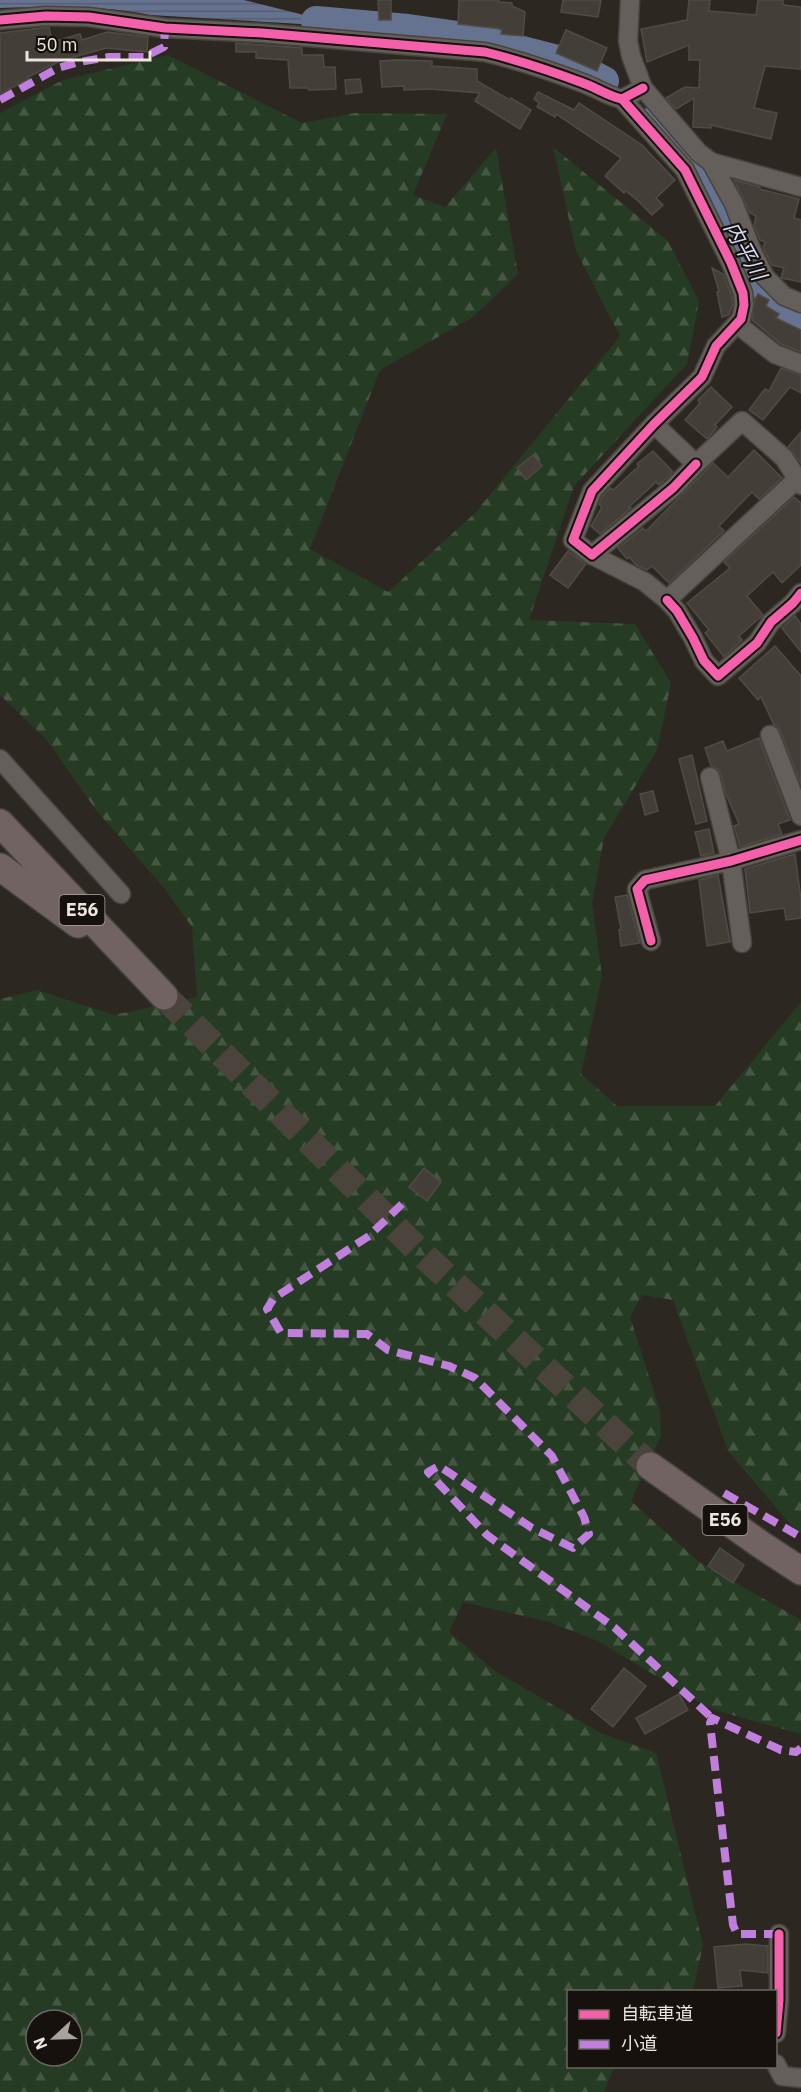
<svg xmlns="http://www.w3.org/2000/svg" width="801" height="2092" font-family="'IBM Plex Sans','Noto Sans JP',sans-serif">
<style>
.forest{fill:url(#forest-firs);fill-rule:evenodd}
.water{fill:url(#water-rules)}
.lines{fill:none;stroke-linecap:round;stroke-linejoin:round}
.river{stroke:#657391;stroke-width:30}
.building{fill:#433e38;stroke:#504b45;stroke-width:1.5}
.highway-tunnel{stroke:#4a443d;stroke-width:27;stroke-dasharray:27 14;stroke-linecap:butt}
.minor-casing{stroke:#48433d;stroke-width:21}
.highway-casing{stroke:#48433d;stroke-width:30}
.minor{stroke:#645f5a;stroke-width:18}
.highway{stroke:#706361;stroke-width:27}
.quiet{stroke:#c07fdc;stroke-width:8;stroke-dasharray:15 8;stroke-linecap:butt}
.cycleway-casing{stroke:#16110c;stroke-width:13}
.cycleway{stroke:#f560ab;stroke-width:9}
.labels{text-anchor:middle;stroke-width:4.5;stroke-linejoin:round;paint-order:stroke}
.shield{fill:#16110c;stroke:#ada69f;stroke-width:1.5}
.shield-label{font-size:18px;font-weight:bold;fill:#eee6de}
.water-label{font-size:21px;font-style:italic;fill:#d5e0f8;stroke:#16110c}
</style>
<defs>
<pattern id="forest-firs" width="22" height="20" patternUnits="userSpaceOnUse" patternTransform="scale(1.5)"><rect width="22" height="20" fill="#253b24"/><path d="M5 1l3.5 6h-7zM16 11l3.5 6h-7z" fill="#455743"/></pattern>
<pattern id="water-rules" width="6" height="5" patternUnits="userSpaceOnUse" patternTransform="scale(1.5)"><rect width="6" height="5" fill="#657391"/><path d="M0 2.5h6" fill="none" stroke="#585e6e"/></pattern>
</defs>
<rect width="100%" height="100%" fill="#2d2721"/>
<!-- forest -->
<path class="forest" d="M168,55L302,123L355,113L447,114L413,195L445,207L496,148L518,274L473,317L380,370L310,549L388,592L475,513L620,336L576,251L553,147L668,241L699,301L687,364L574,486L529,620L635,624L671,683L657,750L604,838L592,903L602,976L581,1074L617,1106H715L801,1002V1533L795,1530L728,1451L673,1300L642,1295L630,1317L660,1411L661,1436L631,1501L699,1562L801,1620V1734L711,1709L598,1641L549,1622L463,1602L449,1632L495,1671L601,1733L656,1753L703,1945L693,1991L568,1992V2066L614,2067L604,2092H0V999L37,990L114,1015L197,997L192,927L164,888L96,810L46,739L0,695V113L63,80ZM36,2020H72V2056H36Z"/>
<!-- water -->
<path class="water" d="M0,0H244L328,21L385,30V38L318,25L151,15C100,5 51,6 0,8Z"/>
<g class="lines">
<!-- river -->
<g class="river">
<polyline points="316,21 408,29 472,38 569,63 604,81"/>
<polyline points="655,120 711,191 762,284 784,308 801,315"/>
</g>
</g>
<!-- building -->
<g class="building">
<polygon points="378,0 391,0 391,20 379,20"/>
<polygon points="459,0 499,0 499,2 512,3 512,6 525,12 523,36 501,34 502,29 458,24"/>
<polygon points="563,0 601,0 598,17 561,12"/>
<polygon points="689,0 710,0 709,11 756,15 758,0 783,0 783,5 801,7 801,69 765,66 754,108 777,113 771,139 711,125 711,128 693,127 694,98 676,109 666,98 685,87 699,88 700,60 689,60 689,45 647,62 641,29 687,20"/>
<polygon points="49,27 52,42 80,34 82,40 107,32 148,37 147,52 106,48 60,61 28,77 29,79 0,94 0,33"/>
<polygon points="566,30 607,48 597,71 556,53"/>
<polygon points="236,43 302,48 302,55 323,55 324,67 335,67 336,89 309,90 308,88 290,88 288,60 256,58 256,52 236,52"/>
<polygon points="396,60 432,61 432,66 477,69 477,81 510,100 511,98 531,110 520,129 475,101 480,93 430,89 404,90 404,86 382,87 380,61"/>
<polygon points="360,79 362,92 346,94 345,80"/>
<polygon points="538,92 574,110 579,103 642,145 675,180 656,198 663,205 652,215 638,201 626,191 624,193 605,176 621,158 556,114 555,117 537,107 539,103 534,99"/>
<polygon points="734,180 760,187 760,189 799,199 794,218 801,220 801,282 781,278 784,268 772,265 763,248 765,242 760,240 754,226 756,216 750,213"/>
<polygon points="712,268 723,274 732,296 733,304 729,315 722,317 717,292 719,291"/>
<polygon points="758,294 769,300 766,306 779,314 776,318 801,330 801,352 781,344 752,320 755,299"/>
<polygon points="781,368 801,375 801,393 790,387 763,420 749,410 765,389 769,391"/>
<polygon points="711,387 732,407 715,425 717,427 707,439 685,420 700,403 698,400"/>
<polygon points="801,432 801,463 788,447"/>
<polygon points="754,450 782,478 759,499 752,492 719,526 724,531 669,583 652,566 647,570 636,565 629,557 627,559 618,548 643,528 646,531 713,463 728,477"/>
<polygon points="653,451 673,472 659,485 656,482 629,507 631,508 600,534 591,526 602,507 599,504 602,497 610,488 613,490 639,466 637,464"/>
<polygon points="533,455 542,466 526,480 517,468"/>
<polygon points="794,497 801,503 801,565 782,583 773,572 747,596 763,615 739,636 742,640 724,657 705,633 709,630 687,603 730,568 724,562"/>
<polygon points="568,551 586,564 568,588 550,575"/>
<polygon points="795,616 801,624 801,652 782,628"/>
<polygon points="775,646 801,676 801,785 780,730 774,725 761,697 758,700 739,678"/>
<polygon points="759,738 790,820 778,824 782,834 740,847 734,826 739,824 725,792 721,774 718,769 711,766 705,748 723,741 727,751"/>
<polygon points="692,755 707,821 696,824 679,759"/>
<polygon points="653,791 658,811 645,815 640,794"/>
<polygon points="709,829 714,853 701,856 695,832"/>
<polygon points="795,854 801,900 801,918 786,920 784,908 750,913 745,869"/>
<polygon points="718,875 730,942 707,946 699,880"/>
<polygon points="627,895 640,943 621,946 619,930 621,929 615,897"/>
<polygon points="424,1168 441,1182 427,1201 409,1187"/>
<polygon points="720,1548 744,1565 733,1583 708,1566"/>
<polygon points="624,1668 646,1686 613,1727 591,1709"/>
<polygon points="679,1694 688,1710 645,1734 636,1718"/>
<polygon points="746,1944 768,1946 768,1973 740,1970 742,1986 718,1988 714,1947"/>
</g>
<g class="lines">
<!-- highway-tunnel -->
<polyline class="highway-tunnel" points="164,996 418,1250 650,1466"/>
<!-- minor casing -->
<g class="minor-casing">
<g id="minor">
<polyline points="630,0 628,41 631,56 643,88 699,153 711,162 801,187"/>
<path d="M0,20L46,16L89,17L165,28L262,33L485,52C518,60 551,71 583,83C597,88 608,96 622,99L643,88"/>
<polyline points="622,99 685,170 731,263 743,293 744,305 741,319 716,346 702,377 654,424 592,491 573,540 592,555 673,488 696,464"/>
<polyline points="711,162 734,204 751,249 765,277 784,296 801,303"/>
<polyline points="737,324 775,354 801,364"/>
<polyline points="654,424 696,464 742,421 784,458 801,485"/>
<polyline points="592,555 645,582 667,600 796,480"/>
<polyline points="667,600 677,611 693,638 704,661 718,676 757,643 771,622 793,603 801,593"/>
<polyline points="770,735 801,816"/>
<polyline points="0,759 121,894"/>
<polyline points="710,777 731,861 742,943"/>
<polyline points="651,941 637,889 645,880 731,861 801,840"/>
<polyline points="776,2033 779,2000 779,1934"/>
<polyline points="776,2064 782,2076 801,2078"/>
</g>
</g>
<!-- highway casing -->
<g class="highway-casing">
<g id="highway">
<polyline points="0,823 164,996"/>
<polyline points="0,867 78,924"/>
<polyline points="650,1466 760,1544 801,1571"/>
</g>
</g>
<!-- minor -->
<use href="#minor" class="minor"/>
<!-- highway -->
<use href="#highway" class="highway"/>
<!-- quiet -->
<g class="quiet">
<polyline points="0,100 58,68 79,62 109,57 144,57 164,47 165,28"/>
<polyline points="402,1204 369,1236 274,1298 267,1309 281,1333 367,1334 388,1350 449,1366 475,1378 552,1456 584,1517 589,1534 573,1548 532,1528 439,1466 428,1472 487,1535 615,1628 712,1718"/>
<polyline points="724,1493 801,1537"/>
<polyline points="779,1934 737,1934 733,1925 710,1723 712,1718 781,1750 796,1752 801,1748"/>
</g>
<!-- cycleway casing -->
<g class="cycleway-casing">
<g id="cycleway">
<path d="M0,20L46,16L89,17L165,28L262,33L485,52C518,60 551,71 583,83C597,88 608,96 622,99L643,88"/>
<polyline points="622,99 685,170 731,263 743,293 744,305 741,319 716,346 702,377 654,424 592,491 573,540 592,555 673,488 696,464"/>
<polyline points="667,600 677,611 693,638 704,661 718,676 757,643 771,622 793,603 801,593"/>
<polyline points="651,941 637,889 645,880 731,861 801,840"/>
<polyline points="776,2033 779,2000 779,1934"/>
</g>
</g>
<!-- cycleway -->
<use href="#cycleway" class="cycleway"/>
</g>
<g class="labels">
<!-- shield labels -->
<g class="shield">
<rect x="59.5" y="895" width="45" height="30" rx="4.5"/>
<rect x="702.5" y="1505" width="45" height="30" rx="4.5"/>
</g>
<g class="shield-label">
<text x="82" y="916">E56</text>
<text x="725" y="1526">E56</text>
</g>
<!-- water labels -->
<g class="water-label">
<text transform="translate(745 251) rotate(61)" y="7">内平川</text>
</g>
</g>
<!-- legend -->
<rect x="567" y="1990" width="210" height="78" fill="#16110c" stroke="#6c6660" stroke-width="1.5"/>
<rect x="579" y="2010" width="30" height="9" fill="#f560ab" stroke="#6c6660" stroke-width="1.5"/>
<text x="621" y="2020" font-size="18" fill="#eee6de">自転車道</text>
<rect x="579" y="2040" width="30" height="9" fill="#c07fdc" stroke="#6c6660" stroke-width="1.5"/>
<text x="621" y="2050" font-size="18" fill="#eee6de">小道</text>
<!-- north arrow -->
<g transform="translate(54 2038) rotate(248)"><circle r="28" fill="#16110c" stroke="#6c6660" stroke-width="1.5"/>
<path d="M0-4.5L10 22L0 15L-10 22Z" fill="#aaa39c"/>
<text y="-9" font-size="16" font-weight="bold" text-anchor="middle" fill="#eee6de">N</text>
</g>
<!-- scale -->
<path d="M27 51v9h123v-9" fill="none" stroke="#eee6de" stroke-width="3"/>
<text x="36" y="51" font-size="18" fill="#eee6de" stroke="#16110c" stroke-width="4.5" paint-order="stroke">50 m</text>
</svg>
